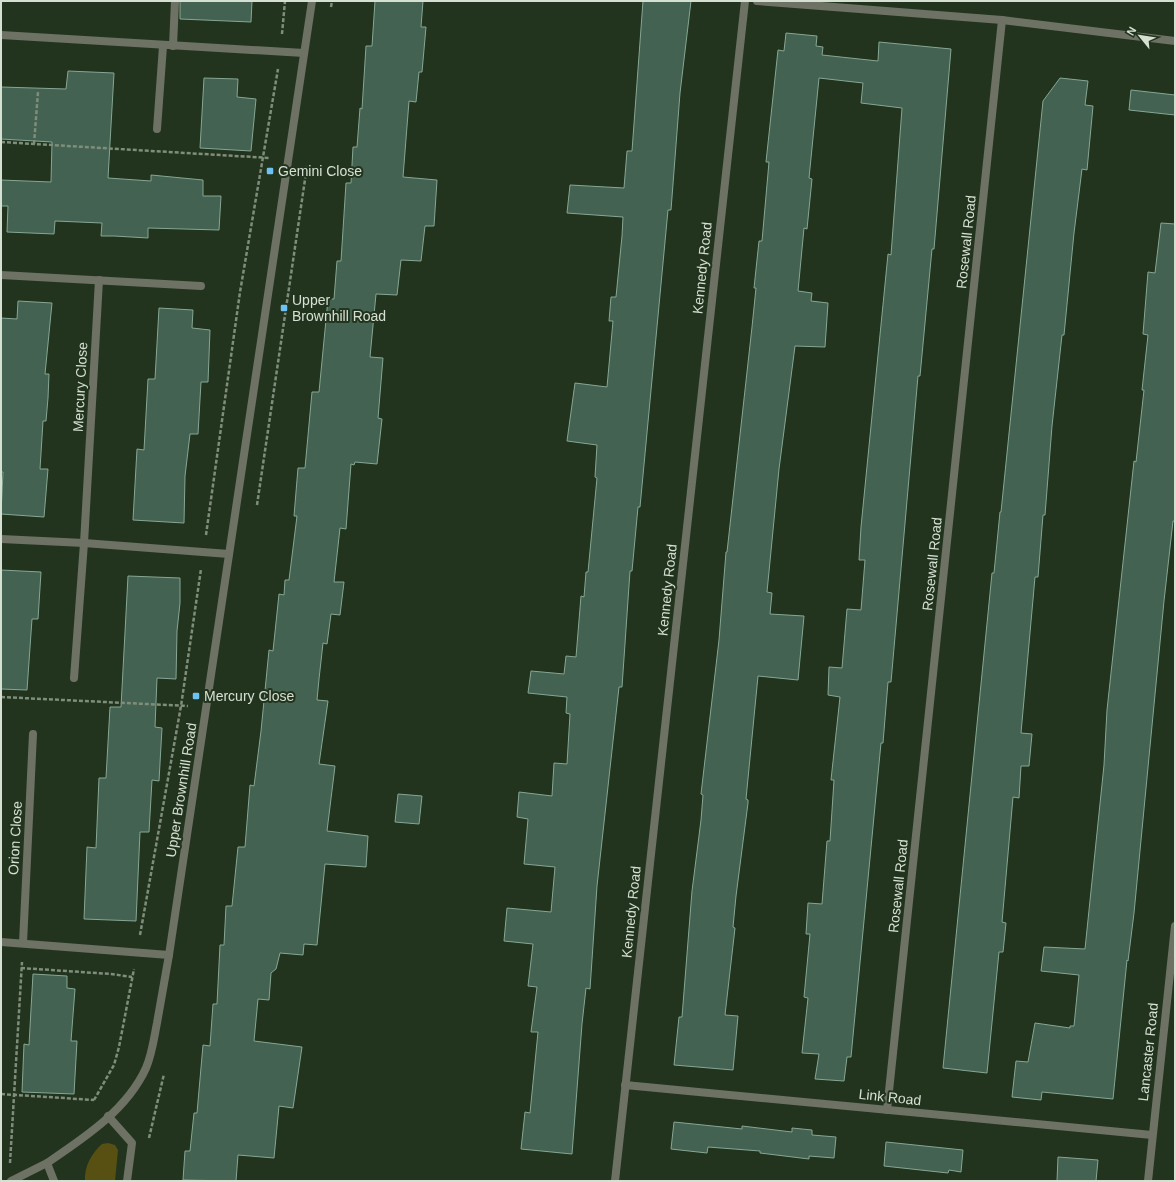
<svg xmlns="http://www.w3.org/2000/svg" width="1176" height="1182" font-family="Helvetica,sans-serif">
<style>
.green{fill:#575012}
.building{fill:#436251;stroke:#86a794}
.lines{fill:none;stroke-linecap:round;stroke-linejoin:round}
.path{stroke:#7f8d7b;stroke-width:2.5;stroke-dasharray:4 2;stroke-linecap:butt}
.service{stroke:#6e7265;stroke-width:8}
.minor{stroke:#6e7265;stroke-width:8}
.tertiary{stroke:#6e7265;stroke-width:8}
.poi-dot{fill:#6dc2f3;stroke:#22341e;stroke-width:1.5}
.labels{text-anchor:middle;stroke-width:4;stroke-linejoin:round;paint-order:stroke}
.poi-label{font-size:14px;fill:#d5e0d2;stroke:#22341e;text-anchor:start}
.street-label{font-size:14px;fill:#d5e0d2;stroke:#22341e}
</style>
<rect width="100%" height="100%" fill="#22341e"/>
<!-- green -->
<path class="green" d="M108,1143L115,1145L118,1150L115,1181H85C84,1166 92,1153 102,1144Z"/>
<!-- building -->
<g class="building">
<polygon points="180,1 252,1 251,22 180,19"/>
<polygon points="375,1 423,1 421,27 426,27 422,72 419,72 416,102 409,101 403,177 437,180 434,226 425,226 421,261 401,260 397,295 376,294 370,357 383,358 378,418 382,419 377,464 355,462 354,465 351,464 346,529 340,528 334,582 344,582 340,615 331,614 327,644 323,643 319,679 317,700 328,701 319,764 335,766 327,831 368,836 366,867 325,864 317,945 304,944 303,955 280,953 276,969 271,973 269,1000 258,999 254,1041 302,1047 293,1108 279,1106 274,1158 238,1155 236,1181 183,1180 185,1151 190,1151 194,1113 197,1113 203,1045 210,1046 213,1004 217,1004 220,945 224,945 226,906 232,906 238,847 245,847 250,785 254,786 261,731 269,650 273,651 279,594 284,595 285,580 289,580 297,516 294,516 298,468 305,468 312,392 319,392 328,299 334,299 337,261 341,261 346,183 351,183 353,147 357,147 360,108 362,109 366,46 372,46"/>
<polygon points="643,1 691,1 680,93 671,210 668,210 640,507 638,507 632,571 630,571 622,687 619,687 597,886 590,989 586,988 582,1024 572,1154 521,1149 525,1112 530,1113 538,1032 531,1032 537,987 528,986 533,944 504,941 507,908 551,912 555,867 524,864 528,819 517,817 519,792 552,796 554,763 567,764 570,714 566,713 567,697 528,693 531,671 564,674 566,656 576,657 581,596 584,597 586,572 588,572 597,478 595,477 597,445 567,441 575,383 607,387 613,321 609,321 611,297 616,297 622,236 623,217 567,213 570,185 624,188 627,151 632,151"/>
<polygon points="786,33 817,36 816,46 823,47 822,55 878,61 879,42 951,49 934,249 932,249 920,376 918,376 891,682 888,682 883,743 881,743 851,1057 847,1057 844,1081 815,1079 819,1054 802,1053 808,998 804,997 810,934 806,934 808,903 822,904 827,841 830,841 834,780 831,780 840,697 828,695 829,667 842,668 847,609 861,610 865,560 859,560 861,527 888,254 891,255 902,108 861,103 863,83 819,78 809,178 812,179 807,229 804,228 798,291 812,293 811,301 828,303 825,347 795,346 779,469 767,592 772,593 770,614 804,616 798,680 758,676 746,799 748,800 748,803 736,896 733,927 735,928 725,1015 738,1016 733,1070 674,1065 679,1017 682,1017 692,891 701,820 703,795 701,794 719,640 726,552 727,552 752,327 756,288 754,288 759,241 762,241 769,162 766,162 778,50 784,51"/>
<polygon points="68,71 114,73 108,178 151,181 151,175 203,180 203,196 221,196 219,230 148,228 148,238 114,236 101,236 102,223 55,221 54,234 7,232 8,206 1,206 1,180 51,182 52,142 1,139 1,87 66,89"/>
<polygon points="204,78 238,79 237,97 256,99 251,151 200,148"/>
<polygon points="1060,78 1088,81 1085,105 1093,106 1087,170 1082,169 1074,233 1064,335 1062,335 1052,426 1045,515 1043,515 1038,577 1035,577 1021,733 1032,734 1029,766 1021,766 1019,798 1013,797 1002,922 1006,923 1003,952 999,952 987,1073 943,1068 992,573 994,573 1000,512 1001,512 1043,101"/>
<polygon points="1131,90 1175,95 1175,115 1129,110"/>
<polygon points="1161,223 1175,224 1175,521 1173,521 1164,601 1134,913 1128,961 1127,960 1113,1099 1042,1092 1041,1100 1012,1097 1016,1061 1028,1062 1035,1023 1070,1028 1070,1026 1074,1026 1079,975 1041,971 1044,947 1085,949 1104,765 1107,710 1134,461 1136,462 1144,390 1142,390 1148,335 1143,334 1148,272 1155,273"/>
<polygon points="18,301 52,303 45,374 49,374 48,398 46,421 43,421 40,469 48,469 44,517 1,514 3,472 1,472 1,318 17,319"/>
<polygon points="159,308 193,310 192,328 210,330 208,382 201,382 198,434 190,434 185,476 184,523 133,520 137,449 144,450 148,379 155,379"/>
<polygon points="1,570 41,572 38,619 32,619 27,690 1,689"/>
<polygon points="128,576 180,578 180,603 177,631 176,679 157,678 155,727 162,728 159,781 152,780 149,832 140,832 136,921 84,919 87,847 96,848 99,778 106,778 110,707 121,707"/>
<polygon points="398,794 422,796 419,824 395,822"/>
<polygon points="33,974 67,976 67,988 75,989 71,1041 77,1041 74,1094 22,1092 24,1044 29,1045"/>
<polygon points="674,1122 742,1129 742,1126 792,1132 792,1128 812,1130 812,1135 836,1137 834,1158 809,1156 809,1159 760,1153 760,1151 708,1147 707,1153 671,1149"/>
<polygon points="886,1142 963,1150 961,1172 949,1170 948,1173 884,1166"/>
<polygon points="1058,1157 1098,1160 1096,1181 1057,1181"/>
</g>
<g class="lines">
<!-- path -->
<g class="path">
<polyline points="331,7 332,1"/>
<polyline points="282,34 285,1"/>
<polyline points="1,142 270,158"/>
<polyline points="34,144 38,92"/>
<polyline points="257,505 307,166"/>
<polyline points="206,535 240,292 278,69"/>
<polyline points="1,697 188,706"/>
<polyline points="140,935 181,706 201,569"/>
<polyline points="21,968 111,974 132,977"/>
<polyline points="1,1094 94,1100"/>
<polyline points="94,1100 114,1065 119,1047 134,969"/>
<polyline points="149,1138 164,1074"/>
<polyline points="10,1163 22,962"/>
</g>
<!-- service -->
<polyline class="service" points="108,1116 132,1143 127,1181"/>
<!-- minor -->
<g class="minor">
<polyline points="757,1 1002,20 1175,41"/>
<polyline points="1,35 304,53"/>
<polyline points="173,46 175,1"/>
<polyline points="157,129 163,46"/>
<polyline points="1,275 201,286"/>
<polyline points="1,539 84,543 229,554"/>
<polyline points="74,678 84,543 99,280"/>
<polyline points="1,942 169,955"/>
<polyline points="23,943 33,734"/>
<polyline points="625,1085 1152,1135"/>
<polyline points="887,1110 1002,20"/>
<polyline points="11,1181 47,1163"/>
<polyline points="615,1181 745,1"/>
<polyline points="1148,1181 1175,926"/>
</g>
<!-- tertiary -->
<path class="tertiary" d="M54,1181L47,1163C84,1138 127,1110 146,1068C152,1054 154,1038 157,1023C161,1000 165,978 169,955L312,1"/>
</g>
<!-- markers -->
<g class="poi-dot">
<rect x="266" y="167" width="8" height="8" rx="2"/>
<rect x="280" y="304" width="8" height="8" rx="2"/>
<rect x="192" y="692" width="8" height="8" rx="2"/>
</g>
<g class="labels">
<!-- poi labels -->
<g class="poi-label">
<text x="278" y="176">Gemini Close</text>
<text x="292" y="305">Upper<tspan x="292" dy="16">Brownhill Road</tspan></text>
<text x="204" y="701">Mercury Close</text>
</g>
<!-- street labels -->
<g class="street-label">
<text transform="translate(966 242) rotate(-84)" y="5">Rosewall Road</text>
<text transform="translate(702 268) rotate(-84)" y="5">Kennedy Road</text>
<text transform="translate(80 387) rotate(-87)" y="5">Mercury Close</text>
<text transform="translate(932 564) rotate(-84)" y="5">Rosewall Road</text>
<text transform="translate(667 590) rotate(-84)" y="5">Kennedy Road</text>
<text transform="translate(181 790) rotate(-81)" y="5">Upper Brownhill Road</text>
<text transform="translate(15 838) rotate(-87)" y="5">Orion Close</text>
<text transform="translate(898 886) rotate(-84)" y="5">Rosewall Road</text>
<text transform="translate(631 912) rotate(-84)" y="5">Kennedy Road</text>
<text transform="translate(1148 1052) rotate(-84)" y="5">Lancaster Road</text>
<text transform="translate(890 1097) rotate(6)" y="5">Link Road</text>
</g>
</g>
<!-- border -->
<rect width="1176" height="1182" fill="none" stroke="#d5e0d2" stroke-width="4"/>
<!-- north arrow -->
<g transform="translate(1140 36) rotate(300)" stroke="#22341e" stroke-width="3" paint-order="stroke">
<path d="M0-3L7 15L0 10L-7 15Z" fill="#d5e0d2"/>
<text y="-6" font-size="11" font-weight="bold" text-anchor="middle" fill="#d5e0d2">N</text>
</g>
</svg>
